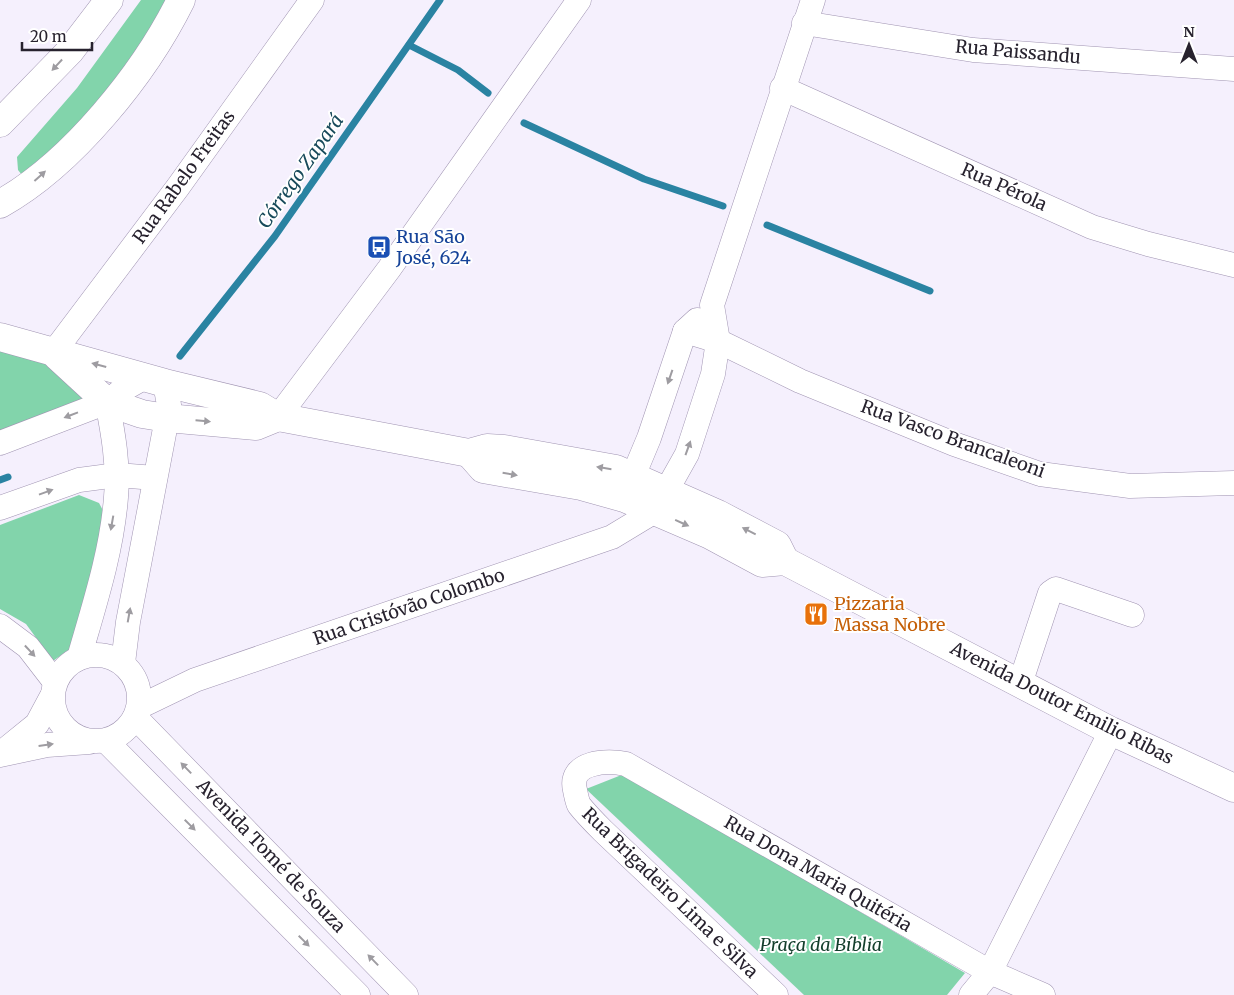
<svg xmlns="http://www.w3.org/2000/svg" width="1234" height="995" font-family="Merriweather,serif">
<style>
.green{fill:#82d4ab}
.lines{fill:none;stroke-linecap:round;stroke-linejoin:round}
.stream{stroke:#2a83a2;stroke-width:7}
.minor-casing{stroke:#a094b2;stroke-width:25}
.major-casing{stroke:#a094b2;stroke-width:29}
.minor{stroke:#fff;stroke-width:24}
.major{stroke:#fff;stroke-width:28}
.oneway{fill:#9e9ca1}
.labels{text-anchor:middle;stroke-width:4;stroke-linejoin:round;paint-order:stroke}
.street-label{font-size:18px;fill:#27222e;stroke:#fff}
.transit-label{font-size:18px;fill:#164399;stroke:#fff;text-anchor:start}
.food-label{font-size:18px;fill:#c56008;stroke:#fff;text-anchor:start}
.park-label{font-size:18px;font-style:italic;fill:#133f2c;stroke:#fff}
.water-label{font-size:19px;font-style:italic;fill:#184a5b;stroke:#fff}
</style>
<rect width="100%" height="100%" fill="#f5f0fd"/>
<!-- green -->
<g class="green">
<polygon points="141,0 169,0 112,97 26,180 18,170 17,157 77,88"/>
<polygon points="0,345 56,358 91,406 0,438"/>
<polygon points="79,495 99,503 107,518 71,648 53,661 26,624 0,609 0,525"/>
<polygon points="624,774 965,973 947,995 804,995 586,789"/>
</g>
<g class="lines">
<!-- stream -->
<g class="stream">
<polyline points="409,45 458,70 488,93"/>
<polyline points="524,123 644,179 723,206"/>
<polyline points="767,225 930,291"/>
<polyline points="180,356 275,236 440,0"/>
<polyline points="0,480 8,477"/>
</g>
<!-- minor casing -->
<g class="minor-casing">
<g id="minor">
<polyline points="804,23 973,50 1234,69"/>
<polyline points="782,88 1092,227 1148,244 1234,265"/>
<polyline points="685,331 718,341 800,381 954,444 1040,474 1130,486 1234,483"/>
<polyline points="53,353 178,187 312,0"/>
<polyline points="278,417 389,269 579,0"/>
<polyline points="0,443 107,402 122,390 145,377"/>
<polyline points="626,493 649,438 685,331 697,320"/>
<polyline points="0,508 79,480 117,475 155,478"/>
<polyline points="0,626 28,647 55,682"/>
<circle cx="96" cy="698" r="43"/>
<path d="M79,658C94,606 112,551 116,497C119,466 113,432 107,402"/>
<polyline points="123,663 128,622 167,418 169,405 165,383"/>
<polyline points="1020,684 1050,593 1056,589 1132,615"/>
<polyline points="139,707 195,680 612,537 655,511 687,454 713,374 718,341 712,305 813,0"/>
<polyline points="135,717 406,995"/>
<polyline points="106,741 358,995"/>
<polyline points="5,750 37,724 52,696"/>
<polyline points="0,755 47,745 89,742"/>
<path d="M776,995L603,831C595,823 586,814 579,805C577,801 576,795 575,790C568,761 608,760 626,764L990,972L1043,995"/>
<polyline points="971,995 990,972 1111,731"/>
</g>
</g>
<!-- major casing -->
<g class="major-casing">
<g id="major">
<polyline points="0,123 70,51 109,0"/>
<path d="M0,204C72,164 145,73 181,0"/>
<polyline points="0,337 165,383 260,406 278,417 469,453 487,448 504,449 616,469 718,514 777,545 785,561"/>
<polyline points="57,356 107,402 142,414 167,418 256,426 278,417"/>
<polyline points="469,453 483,469 581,486 624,498 710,535 762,563 785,561 1111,731 1234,788"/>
</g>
</g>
<!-- minor -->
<use href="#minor" class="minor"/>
<!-- major -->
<use href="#major" class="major"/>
</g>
<!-- one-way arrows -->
<defs><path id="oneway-solid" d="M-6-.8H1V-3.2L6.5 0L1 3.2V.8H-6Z" transform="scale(1.25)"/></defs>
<g class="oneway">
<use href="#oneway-solid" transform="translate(57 65) rotate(133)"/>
<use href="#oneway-solid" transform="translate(40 176) rotate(-42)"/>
<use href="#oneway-solid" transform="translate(99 365) rotate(-165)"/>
<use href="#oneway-solid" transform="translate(670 377) rotate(109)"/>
<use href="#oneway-solid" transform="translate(71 415) rotate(159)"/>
<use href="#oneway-solid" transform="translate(203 421) rotate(5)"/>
<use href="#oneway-solid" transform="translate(688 448) rotate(-70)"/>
<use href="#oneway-solid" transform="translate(604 468) rotate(-171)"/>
<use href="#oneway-solid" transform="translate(510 474) rotate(10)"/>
<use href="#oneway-solid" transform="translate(46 492) rotate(-20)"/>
<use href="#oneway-solid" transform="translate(112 523) rotate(100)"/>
<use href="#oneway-solid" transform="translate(682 523) rotate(24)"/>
<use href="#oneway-solid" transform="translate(749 531) rotate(-153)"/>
<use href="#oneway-solid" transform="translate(129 615) rotate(-80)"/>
<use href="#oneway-solid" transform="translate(30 651) rotate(47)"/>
<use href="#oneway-solid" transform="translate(46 745) rotate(-8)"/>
<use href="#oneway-solid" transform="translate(186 768) rotate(-134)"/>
<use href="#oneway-solid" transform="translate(190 825) rotate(45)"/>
<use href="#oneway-solid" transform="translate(304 941) rotate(45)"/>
<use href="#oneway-solid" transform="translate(373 960) rotate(-134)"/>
</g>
<!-- icons -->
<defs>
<g id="bus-square" transform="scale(1.25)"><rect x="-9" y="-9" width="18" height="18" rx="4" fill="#1a4fb4" stroke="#fff"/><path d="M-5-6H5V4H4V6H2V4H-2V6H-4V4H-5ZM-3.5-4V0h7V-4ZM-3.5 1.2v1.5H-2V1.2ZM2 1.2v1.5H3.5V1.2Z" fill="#fff"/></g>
<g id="restaurant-square" transform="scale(1.25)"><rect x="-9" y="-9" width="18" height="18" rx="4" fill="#e8710a" stroke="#fff"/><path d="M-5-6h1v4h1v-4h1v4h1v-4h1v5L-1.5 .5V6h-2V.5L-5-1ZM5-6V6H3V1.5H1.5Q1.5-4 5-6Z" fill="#fff"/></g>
</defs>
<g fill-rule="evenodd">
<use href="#bus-square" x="379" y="247"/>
<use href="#restaurant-square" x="816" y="614"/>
</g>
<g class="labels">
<!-- street labels -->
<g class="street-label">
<text transform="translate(1018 52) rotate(5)" y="6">Rua Paissandu</text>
<text transform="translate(184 177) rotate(-54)" y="6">Rua Rabelo Freitas</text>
<text transform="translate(1004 187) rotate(24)" y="6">Rua Pérola</text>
<text transform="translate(953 439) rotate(20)" y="6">Rua Vasco Brancaleoni</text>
<text transform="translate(409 607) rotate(-19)" y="6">Rua Cristóvão Colombo</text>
<text transform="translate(1062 703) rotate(27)" y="6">Avenida Doutor Emilio Ribas</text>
<text transform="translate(271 856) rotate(46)" y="6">Avenida Tomé de Souza</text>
<text transform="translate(818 874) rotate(30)" y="6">Rua Dona Maria Quitéria</text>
<text transform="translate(670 893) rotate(44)" y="6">Rua Brigadeiro Lima e Silva</text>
</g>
<!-- transit labels -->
<g class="transit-label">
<text x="396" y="243">Rua São<tspan x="396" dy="21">José, 624</tspan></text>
</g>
<!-- food labels -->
<g class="food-label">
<text x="834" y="610">Pizzaria<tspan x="834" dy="21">Massa Nobre</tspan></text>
</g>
<!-- park labels -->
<g class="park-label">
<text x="821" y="951">Praça da Bíblia</text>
</g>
<!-- water labels -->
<g class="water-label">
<text transform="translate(300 171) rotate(-55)" y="7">Córrego Zapará</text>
</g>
</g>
<!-- north arrow -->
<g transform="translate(1189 45)" stroke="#ffffff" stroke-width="4" paint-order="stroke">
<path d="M0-4L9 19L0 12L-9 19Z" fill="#27222e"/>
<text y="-8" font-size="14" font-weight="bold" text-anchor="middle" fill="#27222e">N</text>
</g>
<!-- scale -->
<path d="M22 42v8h70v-8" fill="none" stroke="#27222e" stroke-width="2.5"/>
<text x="30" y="42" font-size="15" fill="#27222e" stroke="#ffffff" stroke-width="4" paint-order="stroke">20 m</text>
</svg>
